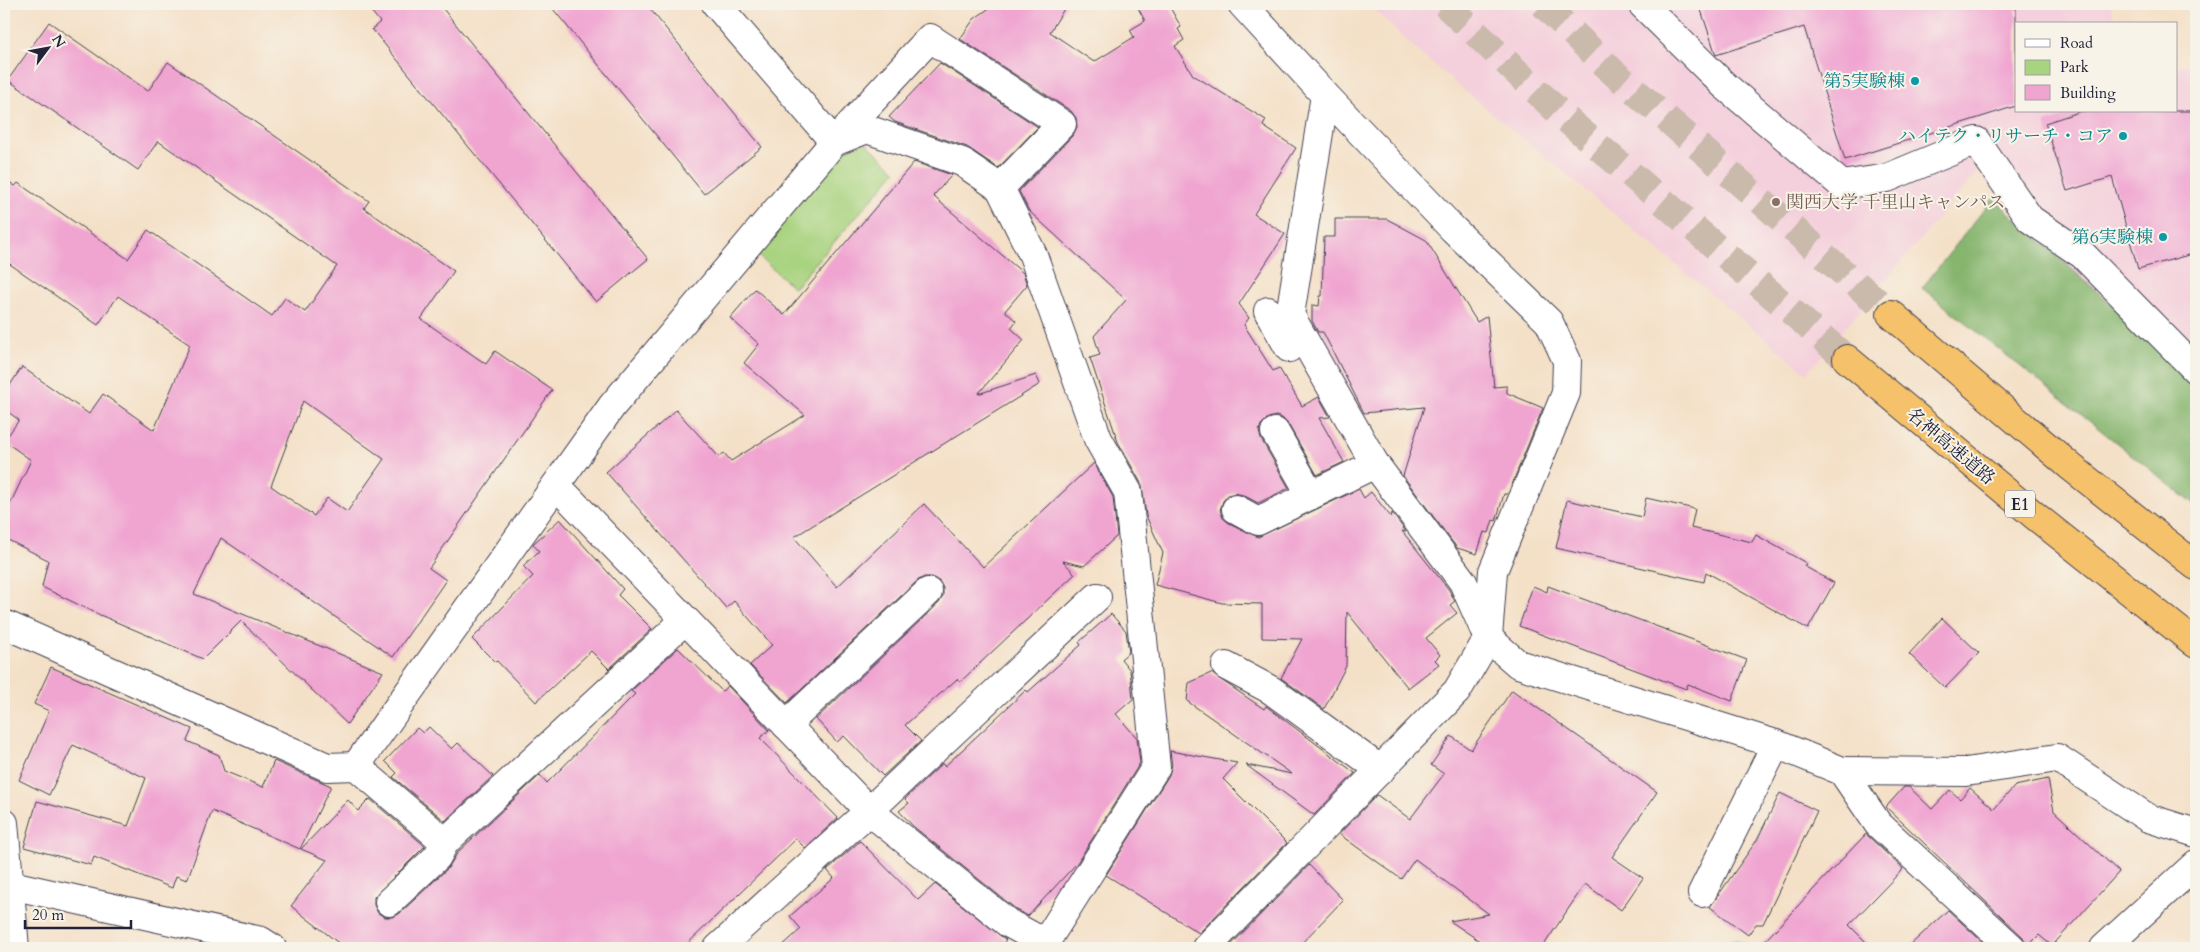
<svg xmlns="http://www.w3.org/2000/svg" width="2200" height="952" font-family="Cardo,'Noto Serif JP',serif">
<style>
.built{fill:#f4cfdc}
.green{fill:#a8d37f;stroke:#657a5d}
.forest{fill:#86b56e;stroke:#546c54}
.lines{fill:none;stroke-linecap:round;stroke-linejoin:round}
.stream{stroke:#6db8e6;stroke-width:10}
.building{fill:#f0a5d1;fill-rule:evenodd}
.highway-tunnel{stroke:#cabaab;stroke-width:28;stroke-dasharray:28 14;stroke-linecap:butt}
.minor-casing{stroke:#423e50;stroke-width:30}
.highway-casing{stroke:#423e50;stroke-width:30}
.minor{stroke:#fff;stroke-width:28}
.highway{stroke:#f5c16b;stroke-width:28}
.culture-dot{fill:#0f9aa8;stroke:#f7f3e8;stroke-width:2}
.education-dot{fill:#8d6e63;stroke:#f7f3e8;stroke-width:2}
.labels{text-anchor:middle;stroke-width:4;stroke-linejoin:round;paint-order:stroke}
.shield{fill:#f7f3e8;stroke:#62616f;stroke-width:1}
.shield-label{font-size:16px;font-weight:bold;fill:#22223b}
.culture-label{font-size:18px;fill:#0d838f;stroke:#f7f3e8;text-anchor:end}
.education-label{font-size:18px;fill:#785e54;stroke:#f7f3e8;text-anchor:start}
.street-label{font-size:18px;fill:#22223b;stroke:#f7f3e8}
</style>
<rect width="100%" height="100%" fill="#f7f3e8"/>
<filter id="ink" filterUnits="userSpaceOnUse"><feTurbulence type="fractalNoise" baseFrequency=".02" numOctaves="2"/><feDisplacementMap in="SourceGraphic" scale="10" xChannelSelector="R" yChannelSelector="G"/><feConvolveMatrix kernelMatrix="1 2 1 2 8 2 1 2 1" color-interpolation-filters="sRGB"/></filter>
<filter id="wash" filterUnits="userSpaceOnUse"><feTurbulence type="fractalNoise" baseFrequency=".0096" numOctaves="4" result="noise"/><feDisplacementMap in="SourceGraphic" scale="20" xChannelSelector="R" yChannelSelector="G"/><feGaussianBlur stdDeviation="1.12" result="paint"/><feColorMatrix in="noise" values="0 0 0 0 0 0 0 0 0 0 0 0 0 0 0 0 0 1.4 0 .05"/><feComposite in="paint" operator="in"/></filter>
<g filter="url(#wash)">
<rect width="100%" height="100%" fill="#f4e0c7"/>
<!-- built -->
<polygon class="built" points="1368,4 2110,4 2116,24 2016,24 2016,111 2176,111 2176,67 2196,63 2196,385 2029,232 1978,171 1807,373 1424,57"/>
<!-- green -->
<polygon class="green" points="864,141 896,171 794,288 755,253 842,152"/>
<!-- forest -->
<polygon class="forest" points="1993,198 2196,381 2196,506 1922,288"/>
<g class="lines">
<!-- stream -->
<polyline class="stream" points="1707,948 1735,944 1745,948"/>
</g>
<g id="blocks">
<!-- building -->
<g class="building">
<polygon points="365,4 439,4 648,259 596,302 372,29 380,22"/>
<polygon points="549,4 646,4 762,147 704,194"/>
<polygon points="995,4 1067,4 1050,32 1094,62 1134,37 1130,30 1145,21 1136,4 1168,4 1181,27 1178,29 1184,40 1175,46 1193,75 1266,120 1263,126 1296,148 1254,214 1285,234 1239,304 1249,318 1244,325 1273,371 1279,368 1302,406 1319,397 1330,417 1319,418 1344,462 1317,475 1288,424 1282,418 1276,416 1268,418 1261,425 1259,431 1261,439 1289,488 1258,503 1243,495 1235,493 1228,495 1223,501 1220,510 1223,518 1229,523 1258,537 1359,489 1364,498 1371,492 1391,517 1392,513 1406,532 1402,531 1449,590 1455,601 1450,605 1457,613 1426,638 1440,655 1435,660 1439,664 1408,688 1347,612 1346,666 1324,709 1281,678 1302,639 1262,638 1262,604 1222,603 1155,585 1163,553 1146,516 1142,485 1118,442 1090,358 1100,355 1094,336 1126,300 1029,211 1019,191 1073,135 1077,127 1076,118 1071,111 960,39 974,19"/>
<polygon points="1699,4 2016,4 2016,106 1845,160 1804,27 1716,55"/>
<path d="M49,22L148,91L168,62L369,201L364,208L454,271L421,319L486,364L495,351L552,390L429,568L446,580L393,657L221,538L194,594L383,672L347,724L241,621L203,659L100,615L42,587L48,560L4,538V517L31,460L4,441L19,420L4,409V394L22,367L89,414L103,394L154,430L190,345L118,296L98,325L4,260V178L15,186L18,183L128,259L148,230L272,316L285,298L305,312L337,266L158,141L138,170L8,80ZM303,401L384,459L347,512L327,498L314,516L271,486Z"/>
<polygon points="940,63 1038,127 998,168 967,147 895,122 889,117"/>
<polygon points="2082,111 2196,111 2196,253 2138,269 2112,177 2067,191 2045,123"/>
<polygon points="914,162 952,175 933,196 1023,273 1027,285 1005,311 1016,321 1011,328 1024,340 978,394 1036,375 1040,384 794,537 837,587 924,504 983,567 1094,463 1113,497 1117,536 1084,566 1063,561 1075,574 960,682 957,679 905,725 921,741 883,776 844,736 837,742 816,719 939,603 943,596 943,588 940,582 932,577 924,577 917,581 787,703 750,665 772,645 734,601 726,608 606,472 676,410 719,457 724,453 731,461 805,415 744,363 759,344 730,318 755,289 784,315"/>
<polygon points="1335,219 1387,219 1426,240 1477,322 1487,316 1494,387 1507,386 1507,393 1543,408 1508,494 1504,494 1496,521 1493,520 1489,533 1484,532 1477,554 1457,548 1403,476 1424,407 1364,413 1323,332 1318,332 1312,321 1312,305 1319,306 1320,296 1322,296 1324,237 1335,237"/>
<polygon points="1646,498 1695,509 1691,528 1752,542 1756,535 1806,563 1804,566 1834,583 1808,629 1706,572 1704,582 1556,548 1567,500 1642,517"/>
<polygon points="560,519 623,589 618,595 652,629 609,669 591,651 536,702 497,661 495,662 472,639 533,576 523,566 539,551 533,544"/>
<polygon points="1533,586 1547,592 1548,586 1747,660 1732,701 1688,684 1686,689 1519,626"/>
<polygon points="1111,614 1126,631 1129,652 1121,659 1130,670 1133,699 1116,714 1137,738 1140,763 1077,863 1028,916 1017,910 914,827 899,811 909,803 905,799 942,764 945,766 1026,690 1028,692 1081,645 1079,642"/>
<polygon points="1942,618 1979,653 1945,688 1909,654"/>
<polygon points="678,648 722,691 728,686 769,730 760,738 838,818 805,848 796,839 683,948 345,948 291,906 327,860 301,849 348,800 358,811 370,799 425,846 374,897 374,905 378,913 385,917 392,917 399,914 448,868 458,852 540,775 547,783 635,694 631,691"/>
<polygon points="51,667 192,729 187,741 219,755 224,771 263,787 274,761 331,786 300,849 212,811 187,880 176,876 172,888 94,857 91,865 24,847 37,801 128,826 146,778 73,745 49,795 19,780 49,711 34,704"/>
<polygon points="1211,673 1264,709 1266,706 1355,773 1314,815 1246,765 1292,774 1187,701 1189,683"/>
<polygon points="1512,690 1657,792 1612,857 1643,878 1621,910 1585,884 1542,948 1490,948 1450,921 1489,914 1415,859 1401,879 1339,834 1377,795 1410,819 1444,774 1431,765 1451,736 1471,750"/>
<polygon points="429,727 452,749 458,743 493,776 445,821 393,777 397,773 385,761 417,728 423,733"/>
<polygon points="1170,751 1237,763 1223,779 1287,843 1199,933 1106,875 1169,775 1172,765"/>
<polygon points="2048,779 2054,811 2119,872 2052,946 2039,935 2027,947 2023,937 1886,807 1904,787 1909,787 1932,809 1950,790 1960,799 1970,788 1994,809 2015,786"/>
<polygon points="1780,793 1817,811 1763,924 1756,924 1748,935 1710,907 1757,840"/>
<polygon points="1866,834 1903,869 1849,925 1872,948 1758,948"/>
<polygon points="860,841 918,900 935,884 1006,940 998,948 780,948 801,929 790,916 834,878 827,870"/>
<polygon points="1309,865 1343,900 1297,948 1228,948"/>
<polygon points="1948,910 1989,948 1907,948"/>
</g>
</g>
</g>
<g filter="url(#ink)">
<use href="#blocks" fill-opacity="0" stroke="#423e50" stroke-width="1"/>
<g class="lines">
<!-- highway-tunnel -->
<g class="highway-tunnel">
<polyline points="1445,4 1565,118 1847,359"/>
<polyline points="1543,4 1613,72 1891,314"/>
</g>
<!-- minor casing -->
<g class="minor-casing">
<g id="minor">
<polyline points="1642,4 1724,85 1842,185 1887,178 1976,141 2030,219 2083,255 2196,370"/>
<polyline points="1325,95 1290,315 1375,464 1463,582 1488,638 1518,664 1776,744 1842,771 1878,824 2012,948"/>
<polyline points="1268,311 1289,348"/>
<polyline points="1275,432 1311,495"/>
<polyline points="556,485 869,811 1008,923 1045,943 1156,767 1128,492 1098,439 1033,255 1000,188 962,162 867,129 834,142 716,4"/>
<polyline points="1236,509 1258,521 1375,464"/>
<polyline points="4,624 327,767 356,766 445,842 685,620"/>
<polyline points="1226,666 1271,690 1381,770"/>
<polyline points="786,725 928,592"/>
<polyline points="356,766 612,406 834,142 930,38 1062,124 1000,188"/>
<polyline points="1842,771 1966,772 2057,758 2148,818 2196,833"/>
<polyline points="4,823 15,948"/>
<polyline points="11,885 261,941 272,948"/>
<polyline points="1702,893 1776,744"/>
<polyline points="389,902 437,857 445,842"/>
<polyline points="718,948 869,811 1097,597"/>
<polyline points="1206,948 1457,691 1488,638 1493,571 1566,393 1567,361 1549,322 1453,229 1325,95 1242,4"/>
<polyline points="2104,948 2196,864"/>
</g>
</g>
<!-- highway casing -->
<g class="highway-casing">
<g id="highway">
<polyline points="1891,314 2071,467 2196,566"/>
<polyline points="1847,359 2034,515 2196,644"/>
</g>
</g>
<!-- minor -->
<use href="#minor" class="minor"/>
<!-- highway -->
<use href="#highway" class="highway"/>
</g>
</g>
<!-- markers -->
<g class="culture-dot">
<circle cx="1915" cy="81" r="5"/>
<circle cx="2123" cy="136" r="5"/>
<circle cx="2163" cy="237" r="5"/>
</g>
<circle class="education-dot" cx="1776" cy="202" r="5"/>
<g class="labels">
<!-- shield labels -->
<rect class="shield" x="2005" y="490.5" width="30" height="27" rx="4"/>
<g class="shield-label">
<text x="2020" y="510">E1</text>
</g>
<!-- culture labels -->
<g class="culture-label">
<text x="1905" y="87">第5実験棟</text>
<text x="2113" y="142">ハイテク・リサーチ・コア</text>
<text x="2153" y="243">第6実験棟</text>
</g>
<!-- education labels -->
<g class="education-label">
<text x="1786" y="208">関西大学 千里山キャンパス</text>
</g>
<!-- street labels -->
<g class="street-label">
<text transform="translate(1951 446) rotate(40)" y="6">名神高速道路</text>
</g>
</g>
<!-- margin -->
<rect width="2200" height="952" fill="none" stroke="#f7f3e8" stroke-width="20"/>
<!-- legend -->
<rect x="2015" y="22" width="162" height="90" fill="#f7f3e8" stroke="#a29fa3"/>
<rect x="2025" y="39" width="25" height="8" fill="#ffffff" stroke="#a29fa3"/>
<text x="2060" y="48" font-size="15" fill="#22223b">Road</text>
<rect x="2025" y="60" width="25" height="15" fill="#a8d37f" stroke="#a29fa3"/>
<text x="2060" y="72" font-size="15" fill="#22223b">Park</text>
<rect x="2025" y="85" width="25" height="15" fill="#f0a5d1" stroke="#a29fa3"/>
<text x="2060" y="98" font-size="15" fill="#22223b">Building</text>
<!-- north arrow -->
<g transform="translate(48 48) rotate(58)" stroke="#f7f3e8" stroke-width="4" paint-order="stroke">
<path d="M0-4L9 19L0 12L-9 19Z" fill="#22223b"/>
<text y="-8" font-size="14" font-weight="bold" text-anchor="middle" fill="#22223b">N</text>
</g>
<!-- scale -->
<path d="M25 920v8h106v-8" fill="none" stroke="#22223b" stroke-width="2.5"/>
<text x="32" y="920" font-size="15" fill="#22223b" stroke="#f7f3e8" stroke-width="4" paint-order="stroke">20 m</text>
</svg>
